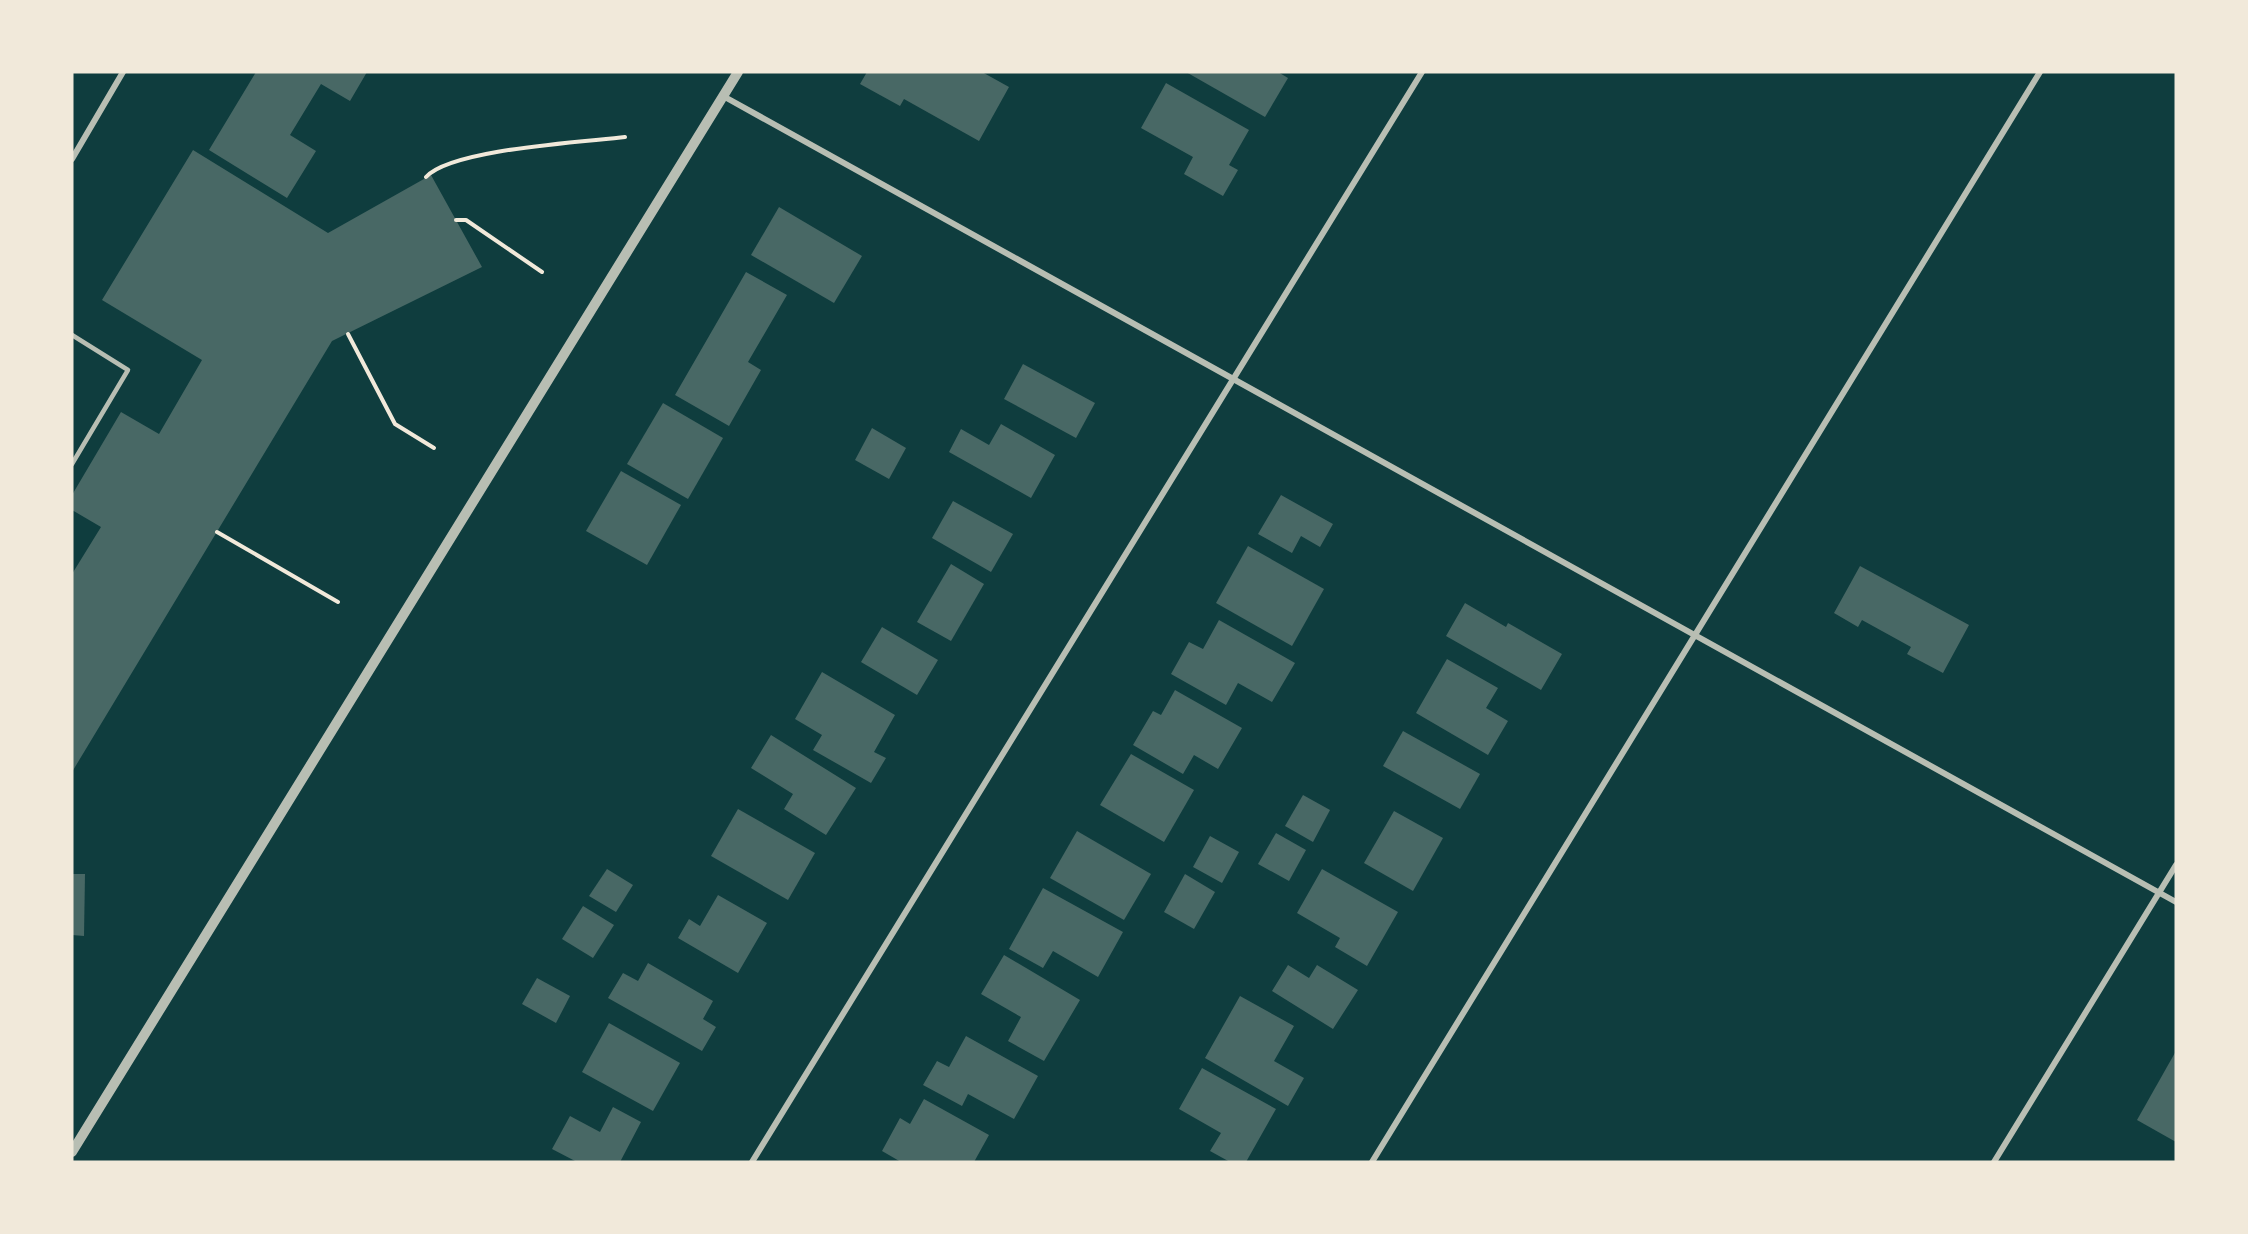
<svg xmlns="http://www.w3.org/2000/svg" width="2248" height="1234" font-family="Quicksand,sans-serif">
<style>
.building{fill:#486865}
.lines{fill:none;stroke-linecap:round;stroke-linejoin:round}
.path{stroke:#f1e9da;stroke-width:4}
.service{stroke:#b8beb3;stroke-width:4.5}
.minor{stroke:#b8beb3;stroke-width:6}
.tertiary{stroke:#b8beb3;stroke-width:10}
</style>
<rect width="100%" height="100%" fill="#0f3d3e"/>
<!-- building -->
<g class="building">
<polygon points="256,72 367,72 350,101 321,84 290,135 316,151 287,198 209,150"/>
<polygon points="867,72 982,72 1009,87 979,141 904,99 900,106 860,84"/>
<polygon points="1186,72 1278,72 1288,78 1265,117"/>
<polygon points="1166,83 1249,130 1229,165 1238,170 1223,196 1184,174 1193,157 1141,128"/>
<polygon points="193,150 328,233 431,175 482,267 332,341 72,772 72,574 101,527 72,510 72,495 121,412 159,434 202,360 102,300"/>
<polygon points="779,207 862,256 834,303 751,255"/>
<polygon points="746,272 787,295 748,362 761,370 729,426 675,395"/>
<polygon points="1023,364 1095,403 1076,438 1004,399"/>
<polygon points="663,403 723,438 688,499 627,464"/>
<polygon points="1001,424 1055,455 1031,498 949,452 961,429 989,445"/>
<polygon points="872,428 906,448 889,479 855,460"/>
<polygon points="621,471 681,505 647,565 586,531"/>
<polygon points="1281,495 1333,524 1320,547 1301,536 1292,553 1258,534"/>
<polygon points="953,501 1013,534 991,572 932,538"/>
<polygon points="1248,546 1324,589 1292,646 1216,603"/>
<polygon points="951,564 984,584 951,641 917,622"/>
<polygon points="1860,566 1969,625 1943,673 1907,654 1911,647 1862,620 1858,627 1834,613"/>
<polygon points="1465,603 1506,627 1508,623 1562,654 1541,690 1446,636"/>
<polygon points="1219,620 1295,663 1272,702 1238,683 1226,705 1171,674 1189,642 1203,649"/>
<polygon points="882,627 938,660 917,695 861,662"/>
<polygon points="1447,659 1498,688 1486,708 1508,721 1488,755 1416,713"/>
<polygon points="822,672 895,715 874,752 886,758 871,783 813,750 822,735 795,719"/>
<polygon points="1175,690 1242,728 1218,769 1194,755 1183,774 1133,745 1153,711 1161,715"/>
<polygon points="1403,731 1480,774 1460,809 1383,766"/>
<polygon points="771,735 856,788 826,835 784,809 793,794 751,768"/>
<polygon points="1131,754 1194,790 1164,842 1100,805"/>
<polygon points="1303,795 1330,810 1313,842 1285,826"/>
<polygon points="738,809 815,853 788,900 711,856"/>
<polygon points="1394,811 1443,838 1413,891 1364,863"/>
<polygon points="1077,831 1151,874 1124,920 1050,878"/>
<polygon points="1276,833 1306,850 1289,881 1258,864"/>
<polygon points="1210,836 1239,852 1222,883 1193,867"/>
<polygon points="607,869 633,885 616,912 589,896"/>
<polygon points="1322,869 1398,912 1367,966 1335,947 1340,938 1297,913"/>
<polygon points="72,874 85,874 84,936 72,935"/>
<polygon points="1185,874 1215,892 1194,929 1164,912"/>
<polygon points="1043,888 1123,932 1098,977 1053,951 1043,968 1009,949"/>
<polygon points="718,895 767,923 738,973 678,938 689,919 700,926"/>
<polygon points="583,906 614,925 593,958 562,939"/>
<polygon points="1004,955 1080,1000 1044,1061 1008,1041 1021,1017 981,994"/>
<polygon points="648,963 713,1001 703,1019 716,1027 702,1051 608,998 623,973 638,981"/>
<polygon points="1288,965 1309,978 1317,965 1358,990 1333,1029 1272,991"/>
<polygon points="537,978 570,996 556,1023 522,1004"/>
<polygon points="1240,996 1294,1026 1274,1061 1304,1078 1288,1106 1205,1058"/>
<polygon points="609,1023 680,1063 653,1111 582,1072"/>
<polygon points="966,1036 1038,1076 1014,1119 968,1094 962,1106 923,1085 937,1061 949,1067"/>
<polygon points="2176,1051 2176,1142 2137,1120"/>
<polygon points="1202,1068 1276,1109 1246,1162 1230,1162 1210,1151 1221,1133 1179,1109"/>
<polygon points="924,1099 989,1135 974,1162 901,1162 882,1151 900,1118 910,1124"/>
<polygon points="613,1107 641,1122 620,1162 577,1162 552,1149 570,1116 600,1132"/>
</g>
<g class="lines">
<!-- path -->
<g class="path">
<path d="M426,177C451,149 584,142 625,137"/>
<polyline points="456,220 466,220 542,272"/>
<polyline points="348,334 395,424 434,448"/>
<polyline points="217,532 338,602"/>
</g>
<!-- service -->
<polyline class="service" points="72,335 128,370 72,464"/>
<!-- minor -->
<g class="minor">
<polyline points="723,96 2176,902"/>
<polyline points="72,159 123,72"/>
<polyline points="752,1162 1422,72"/>
<polyline points="1372,1162 2040,72"/>
<polyline points="1994,1162 2176,865"/>
</g>
<!-- tertiary -->
<polyline class="tertiary" points="72,1152 738,72"/>
</g>
<!-- border -->
<rect width="2248" height="1234" fill="none" stroke="#f1e9da" stroke-width="147"/>
</svg>
